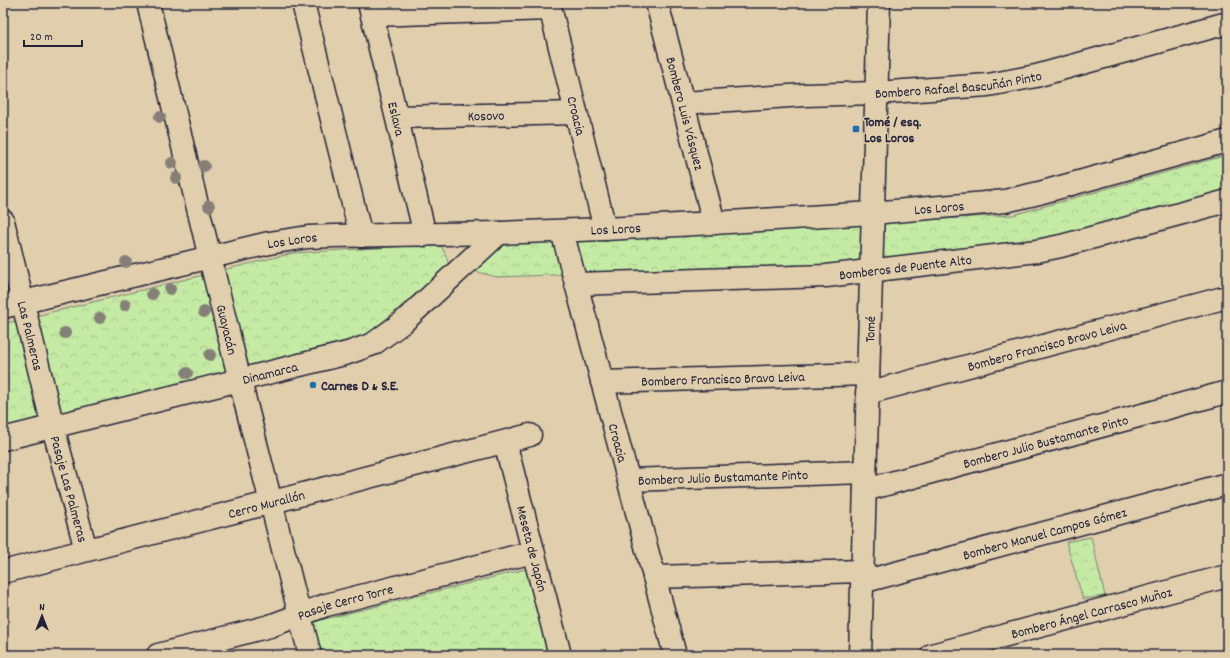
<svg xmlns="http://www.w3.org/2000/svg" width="1230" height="658" font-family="Dekko,sans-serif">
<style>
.park{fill:url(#park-crowns);stroke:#738670}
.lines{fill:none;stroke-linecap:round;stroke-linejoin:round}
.minor-casing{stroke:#22223b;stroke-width:25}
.minor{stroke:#e1ceac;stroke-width:22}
.tree{fill:#858077}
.poi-dot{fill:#1f6fb2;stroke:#e1ceac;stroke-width:1.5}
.labels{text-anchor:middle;stroke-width:3;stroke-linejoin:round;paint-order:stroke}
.street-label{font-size:14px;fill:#22223b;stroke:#e1ceac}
.poi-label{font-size:14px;font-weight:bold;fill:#22223b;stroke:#e1ceac;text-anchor:start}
</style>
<defs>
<pattern id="park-crowns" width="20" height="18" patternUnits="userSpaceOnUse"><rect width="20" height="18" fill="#c4eaa4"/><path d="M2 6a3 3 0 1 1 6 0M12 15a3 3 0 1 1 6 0" fill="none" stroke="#a8c88e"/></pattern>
</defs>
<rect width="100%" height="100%" fill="#e1ceac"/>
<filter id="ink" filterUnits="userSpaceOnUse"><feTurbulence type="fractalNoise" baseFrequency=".025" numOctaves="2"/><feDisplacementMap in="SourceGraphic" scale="8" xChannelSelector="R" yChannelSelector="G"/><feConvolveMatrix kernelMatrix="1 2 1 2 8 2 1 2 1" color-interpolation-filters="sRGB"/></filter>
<g filter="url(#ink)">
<!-- park -->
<g class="park">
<polygon points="1227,155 1227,192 1011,248 892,263 497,277 469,270 504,245 542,241 1013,215"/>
<polygon points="426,245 442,247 447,258 449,267 365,336 3,428 3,324 293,253"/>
<polygon points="1091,537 1105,596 1083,599 1066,542"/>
<polygon points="526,569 548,655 322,655 313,622"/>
</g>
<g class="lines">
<!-- minor casing -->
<g class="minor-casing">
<g id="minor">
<path id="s1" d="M148,3L240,381L310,655"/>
<polyline points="303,3 361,236"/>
<path id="s2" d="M369,3L425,235"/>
<path id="s3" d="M549,3L605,229"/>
<path id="s4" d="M657,3L714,223"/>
<polyline points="372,15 550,9"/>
<path id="s5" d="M683,103L805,95L876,93L988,85L1036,76L1227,23"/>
<path id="s6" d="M397,117L576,113"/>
<path id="s7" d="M3,221L53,427L86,550"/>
<path id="s8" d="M562,231L675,655"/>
<path id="s9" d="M576,284L826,276L1011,254L1037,251L1061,246L1227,201"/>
<path id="s10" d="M3,307L269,243L308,237L334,236L499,233L605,229L714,223L872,213L986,203L1005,201L1039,193L1227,141"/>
<path id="s11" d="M602,382L868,374"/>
<path id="s12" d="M867,393L1227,297"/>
<path id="s13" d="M3,439L348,353L373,344L402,323L499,233"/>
<path id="s14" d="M505,442L560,655"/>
<path id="s15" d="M629,480L865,472"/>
<path id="s16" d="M865,490L1227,392"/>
<path id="s17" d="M3,572L530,435"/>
<polyline points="654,577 863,571"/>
<path id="s18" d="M862,582L1227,484"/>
<path id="s19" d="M158,655L270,626L326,605L533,552"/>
<path id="s20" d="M860,655L879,3"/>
<path id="s21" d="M932,655L1227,576"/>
</g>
</g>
<!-- minor -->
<use href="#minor" class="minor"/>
</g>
<!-- trees -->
<g class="tree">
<circle cx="160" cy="117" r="6"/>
<circle cx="172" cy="163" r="6"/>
<circle cx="204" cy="166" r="6"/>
<circle cx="176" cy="178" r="6"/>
<circle cx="209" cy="206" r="6"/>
<circle cx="126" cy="262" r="6"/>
<circle cx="170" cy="289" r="6"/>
<circle cx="152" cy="294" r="6"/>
<circle cx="125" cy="305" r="6"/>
<circle cx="204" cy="312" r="6"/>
<circle cx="100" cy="318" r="6"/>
<circle cx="65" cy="333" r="6"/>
<circle cx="210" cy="355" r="6"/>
<circle cx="187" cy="373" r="6"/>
</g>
</g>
<!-- markers -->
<g class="poi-dot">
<rect x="852" y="125" width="8" height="8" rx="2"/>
<circle cx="313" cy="385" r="4"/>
</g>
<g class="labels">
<!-- street labels -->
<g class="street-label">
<text dy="5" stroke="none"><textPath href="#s5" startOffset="276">Bombero Rafael Bascuñán Pinto</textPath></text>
<text dy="5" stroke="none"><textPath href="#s4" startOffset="114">Bombero Luis Vásquez</textPath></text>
<text dy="5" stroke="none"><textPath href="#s6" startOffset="89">Kosovo</textPath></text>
<text dy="5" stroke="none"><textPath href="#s3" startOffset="116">Croacia</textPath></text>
<text dy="5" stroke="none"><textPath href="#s2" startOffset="119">Eslava</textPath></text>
<text dy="5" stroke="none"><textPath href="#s10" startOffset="945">Los Loros</textPath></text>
<text dy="5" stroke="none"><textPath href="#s10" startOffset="621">Los Loros</textPath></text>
<text dy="5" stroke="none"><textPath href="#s10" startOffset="297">Los Loros</textPath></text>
<text dy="5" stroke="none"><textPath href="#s9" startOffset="330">Bomberos de Puente Alto</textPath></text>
<text dy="5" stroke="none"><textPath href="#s1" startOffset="336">Guayacán</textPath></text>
<text dy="5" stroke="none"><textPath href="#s20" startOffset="326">Tomé</textPath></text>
<text dy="5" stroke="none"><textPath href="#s7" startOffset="118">Las Palmeras</textPath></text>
<text dy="5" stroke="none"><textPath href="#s12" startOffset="186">Bombero Francisco Bravo Leiva</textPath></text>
<text dy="5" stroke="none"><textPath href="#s13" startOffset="275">Dinamarca</textPath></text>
<text dy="5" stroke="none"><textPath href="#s11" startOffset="121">Bombero Francisco Bravo Leiva</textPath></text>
<text dy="5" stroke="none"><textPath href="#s16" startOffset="187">Bombero Julio Bustamante Pinto</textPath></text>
<text dy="5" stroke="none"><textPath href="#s8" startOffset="219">Croacia</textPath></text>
<text dy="5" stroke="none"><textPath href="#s15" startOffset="94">Bombero Julio Bustamante Pinto</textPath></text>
<text dy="5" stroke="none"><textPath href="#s7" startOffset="276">Pasaje Las Palmeras</textPath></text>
<text dy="5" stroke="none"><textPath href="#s17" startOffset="272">Cerro Murallón</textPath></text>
<text dy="5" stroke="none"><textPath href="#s18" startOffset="189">Bombero Manuel Campos Gómez</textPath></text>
<text dy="5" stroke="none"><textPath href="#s14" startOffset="110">Meseta de Japón</textPath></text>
<text dy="5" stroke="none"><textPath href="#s19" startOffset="195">Pasaje Cerro Torre</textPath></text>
<text dy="5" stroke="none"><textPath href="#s21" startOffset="165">Bombero Ángel Carrasco Muñoz</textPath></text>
</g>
<!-- poi labels -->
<g class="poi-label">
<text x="864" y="126">Tomé / esq.<tspan x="864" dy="16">Los Loros</tspan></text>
<text x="321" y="390">Carnes D &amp; S.E.</text>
</g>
</g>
<!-- margin -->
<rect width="1230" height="658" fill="none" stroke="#e1ceac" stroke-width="16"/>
<rect x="8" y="8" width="1214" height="642" fill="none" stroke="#22223b" stroke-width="1.5" filter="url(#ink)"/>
<!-- north arrow -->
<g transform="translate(42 616)" stroke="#e1ceac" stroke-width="3" paint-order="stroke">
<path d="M0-3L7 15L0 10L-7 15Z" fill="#22223b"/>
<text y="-6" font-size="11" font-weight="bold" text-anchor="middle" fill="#22223b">N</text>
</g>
<!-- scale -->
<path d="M24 40v6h58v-6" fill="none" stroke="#22223b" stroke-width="2"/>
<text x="30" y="40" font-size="12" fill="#22223b" stroke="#e1ceac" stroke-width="3" paint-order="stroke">20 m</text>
</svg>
